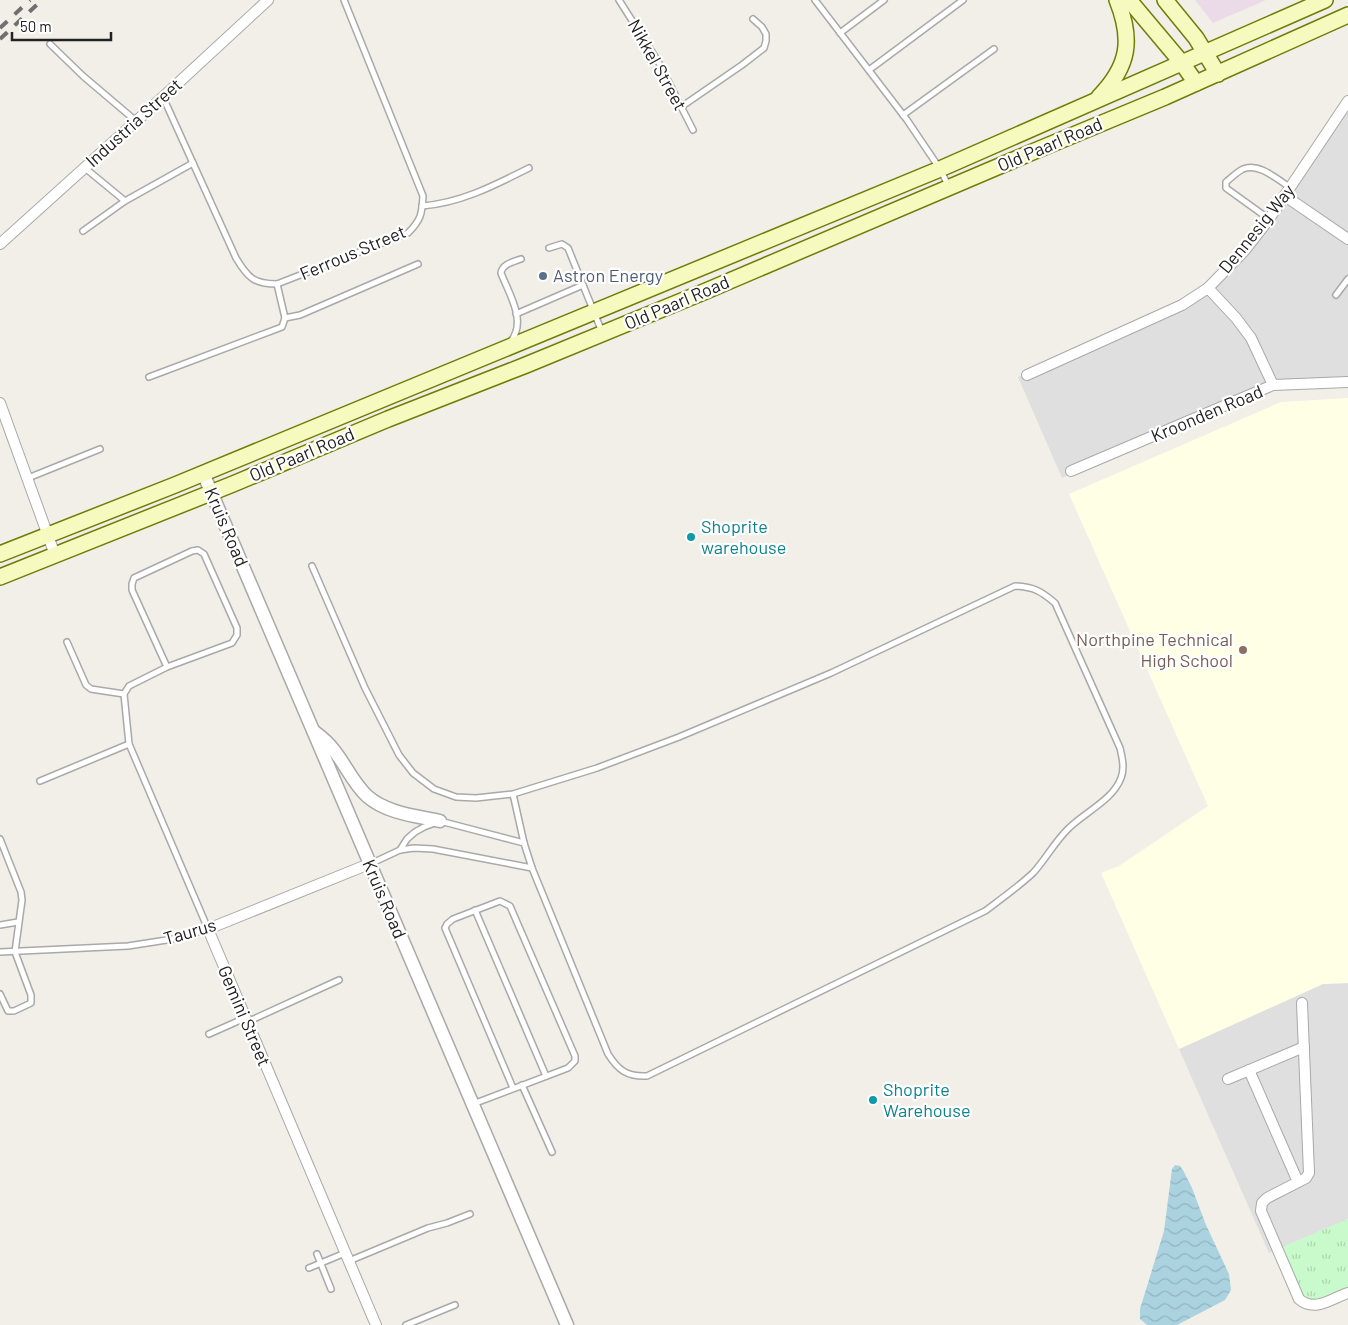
<svg xmlns="http://www.w3.org/2000/svg" width="1348" height="1325" font-family="Barlow,sans-serif">
<style>
.residential{fill:#e0dfdf}
.industrial{fill:#ebdbe8}
.education{fill:#ffffe5}
.park{fill:url(#park-tufts)}
.water{fill:url(#water-waves)}
.lines{fill:none;stroke-linecap:round;stroke-linejoin:round}
.service-casing{stroke:#a9a9a9;stroke-width:8}
.minor-casing{stroke:#a9a9a9;stroke-width:12}
.tertiary-casing{stroke:#a9a9a9;stroke-width:15}
.secondary-casing{stroke:#707d05;stroke-width:18}
.service{stroke:#fff;stroke-width:5}
.minor{stroke:#fff;stroke-width:10}
.tertiary{stroke:#fff;stroke-width:12}
.secondary{stroke:#f7fabf;stroke-width:15}
.rail{stroke:#707070;stroke-width:4;stroke-dasharray:10 10;stroke-linecap:butt}
.service-dot{fill:#5c6f8a;stroke:#fff;stroke-width:2}
.culture-dot{fill:#0f9aa8;stroke:#fff;stroke-width:2}
.education-dot{fill:#8d6e63;stroke:#fff;stroke-width:2}
.labels{text-anchor:middle;stroke-width:4.5;stroke-linejoin:round;paint-order:stroke}
.street-label{font-size:18px;fill:#222;stroke:#fff}
.service-label{font-size:18px;fill:#4e5e75;stroke:#fff;text-anchor:start}
.culture-label{font-size:18px;fill:#0d838f;stroke:#fff;text-anchor:start}
.education-label{font-size:18px;fill:#785e54;stroke:#fff;text-anchor:end}
</style>
<defs>
<pattern id="park-tufts" width="24" height="20" patternUnits="userSpaceOnUse" patternTransform="scale(1.25)"><rect width="24" height="20" fill="#c8facc"/><path d="M3 7l-1-3M5 7V3M7 7l1-3M15 17l-1-3M17 17v-4M19 17l1-3" fill="none" stroke="#acd6af"/></pattern>
<pattern id="water-waves" width="16" height="10" patternUnits="userSpaceOnUse" patternTransform="scale(1.25)"><rect width="16" height="10" fill="#aad3df"/><path d="M0 5q4-4 8 0t8 0" fill="none" stroke="#92b5bf"/></pattern>
</defs>
<rect width="100%" height="100%" fill="#f2efe9"/>
<!-- residential -->
<g class="residential">
<polygon points="1348,97 1348,383 1275,386 1062,478 1018,377 1181,305 1207,288 1244,250"/>
<polygon points="1348,983 1348,1219 1269,1253 1179,1049 1323,984"/>
</g>
<!-- industrial -->
<polygon class="industrial" points="1195,0 1266,0 1213,23"/>
<!-- education -->
<polygon class="education" points="1348,398 1348,983 1323,984 1179,1049 1101,873 1119,866 1208,806 1069,494 1281,402"/>
<!-- park -->
<polygon class="park" points="1348,1219 1348,1287 1317,1299 1308,1299 1302,1293 1282,1247"/>
<!-- water -->
<polygon class="water" points="1175,1165 1180,1166 1183,1170 1192,1188 1206,1225 1229,1274 1231,1290 1225,1300 1177,1325 1147,1325 1140,1319 1140,1309 1164,1231 1172,1169"/>
<g class="lines">
<!-- service casing -->
<g class="service-casing">
<g id="service">
<polyline points="619,0 659,63 693,130"/>
<polyline points="815,0 907,120 940,169 948,185"/>
<polyline points="840,33 884,0"/>
<polyline points="50,44 83,76 136,121"/>
<polyline points="869,70 963,0"/>
<path d="M163,97L236,258C248,278 254,284 277,284L408,233C421,220 422,214 423,196L344,0"/>
<polyline points="681,107 742,65 764,48 766,41 766,34 762,27 753,19"/>
<polyline points="903,115 994,49"/>
<polyline points="85,168 125,201 193,163"/>
<path d="M422,206C461,203 495,185 529,168"/>
<path d="M1269,219L1226,188V182C1232,177 1237,172 1243,169C1259,162 1278,180 1291,188"/>
<polyline points="83,231 125,201"/>
<polyline points="549,248 562,244 568,248 602,332"/>
<polyline points="1336,295 1348,279"/>
<polyline points="516,314 583,285"/>
<polyline points="285,318 300,315 418,264"/>
<path d="M511,341C527,321 509,294 501,273C502,264 513,262 521,259"/>
<polyline points="149,377 282,327 285,318 277,284"/>
<polyline points="28,478 100,449"/>
<path d="M312,566L365,688L399,755L413,773L434,789L456,797L476,798L513,794L597,768L679,737L831,673L1015,586C1034,587 1041,591 1055,603L1120,748C1122,757 1125,768 1121,778C1113,800 1085,812 1069,828C1055,841 1046,859 1033,873C1018,887 1001,899 985,911L647,1076C627,1077 618,1070 608,1054L532,868L524,843L513,794"/>
<polyline points="67,642 86,685 91,689 124,694"/>
<polyline points="40,781 129,744"/>
<polyline points="0,839 21,892 22,900 15,952 31,995 31,1003 14,1011 8,1011 0,994"/>
<polyline points="400,850 407,839 415,832 424,827 440,821 524,843"/>
<polyline points="370,864 400,850 414,848 433,849 532,868"/>
<polyline points="475,910 546,1076"/>
<polyline points="0,925 18,922"/>
<polyline points="0,952 128,946 173,939 208,929 129,744 124,694 129,686 167,667 232,643 237,635 237,628 204,554 198,550 192,551 134,578 132,584 132,590 167,667"/>
<polyline points="247,1022 339,980"/>
<polyline points="209,1034 245,1018"/>
<polyline points="522,1085 552,1152"/>
<polyline points="473,1104 568,1068 575,1061 575,1056 510,906 500,901 453,919 447,924 445,928 513,1088"/>
<polyline points="317,1254 331,1289"/>
<polyline points="349,1261 428,1228 447,1223 470,1214"/>
<polyline points="309,1268 345,1253"/>
<polyline points="406,1325 455,1305"/>
</g>
</g>
<!-- minor casing -->
<g class="minor-casing">
<g id="minor">
<polyline points="1285,196 1348,239"/>
<polyline points="0,244 163,97 268,0"/>
<polyline points="1208,288 1236,318 1251,338 1273,385"/>
<polyline points="1027,375 1182,305 1208,288 1245,250 1269,219 1348,101"/>
<polyline points="0,403 55,555"/>
<polyline points="1071,471 1273,385 1348,382"/>
<polyline points="369,864 208,929 376,1325"/>
<path d="M1302,1003L1309,1173L1306,1178L1267,1198L1262,1203L1261,1211L1299,1299C1315,1313 1332,1298 1348,1293"/>
<polyline points="1249,1070 1298,1182"/>
<polyline points="1228,1079 1304,1047"/>
</g>
</g>
<!-- tertiary casing -->
<g class="tertiary-casing">
<g id="tertiary">
<polyline points="203,473 567,1325"/>
<path d="M315,732C321,737 328,742 332,748C345,763 352,782 367,796C386,813 416,816 440,821"/>
</g>
</g>
<!-- secondary casing -->
<g class="secondary-casing">
<g id="secondary">
<polyline points="1129,0 1182,63 1196,83"/>
<polyline points="1165,0 1196,38 1218,74"/>
<path d="M1099,97C1129,66 1133,40 1117,0"/>
<polyline points="0,554 175,485 940,169 1325,0"/>
<polyline points="0,577 233,484 388,419 526,365 706,291 1030,153 1165,97 1348,15"/>
</g>
</g>
<!-- service -->
<use href="#service" class="service"/>
<!-- minor -->
<use href="#minor" class="minor"/>
<!-- tertiary -->
<use href="#tertiary" class="tertiary"/>
<!-- secondary -->
<use href="#secondary" class="secondary"/>
<!-- rail -->
<g class="rail">
<polyline points="0,28 30,0"/>
<polyline points="0,39 42,0"/>
</g>
</g>
<!-- markers -->
<circle class="service-dot" cx="543" cy="276" r="5"/>
<g class="culture-dot">
<circle cx="691" cy="537" r="5"/>
<circle cx="873" cy="1100" r="5"/>
</g>
<circle class="education-dot" cx="1243" cy="650" r="5"/>
<g class="labels">
<!-- street labels -->
<g class="street-label">
<text transform="translate(657 65) rotate(61)" y="6">Nikkel Street</text>
<text transform="translate(134 123) rotate(-42)" y="6">Industria Street</text>
<text transform="translate(1050 145) rotate(-23)" y="6">Old Paarl Road</text>
<text transform="translate(1257 229) rotate(-51)" y="6">Dennesig Way</text>
<text transform="translate(353 253) rotate(-23)" y="6">Ferrous Street</text>
<text transform="translate(677 303) rotate(-23)" y="6">Old Paarl Road</text>
<text transform="translate(1207 414) rotate(-23)" y="6">Kroonden Road</text>
<text transform="translate(302 455) rotate(-23)" y="6">Old Paarl Road</text>
<text transform="translate(226 527) rotate(67)" y="6">Kruis Road</text>
<text transform="translate(384 899) rotate(67)" y="6">Kruis Road</text>
<text transform="translate(190 932) rotate(-16)" y="6">Taurus</text>
<text transform="translate(244 1016) rotate(67)" y="6">Gemini Street</text>
</g>
<!-- service labels -->
<g class="service-label">
<text x="553" y="282">Astron Energy</text>
</g>
<!-- culture labels -->
<g class="culture-label">
<text x="701" y="533">Shoprite<tspan x="701" dy="21">warehouse</tspan></text>
<text x="883" y="1096">Shoprite<tspan x="883" dy="21">Warehouse</tspan></text>
</g>
<!-- education labels -->
<g class="education-label">
<text x="1233" y="646">Northpine Technical<tspan x="1233" dy="21">High School</tspan></text>
</g>
</g>
<!-- scale -->
<path d="M12 32v8h99v-8" fill="none" stroke="#222222" stroke-width="2.5"/>
<text x="20" y="32" font-size="15" fill="#222222" stroke="#ffffff" stroke-width="4" paint-order="stroke">50 m</text>
</svg>
